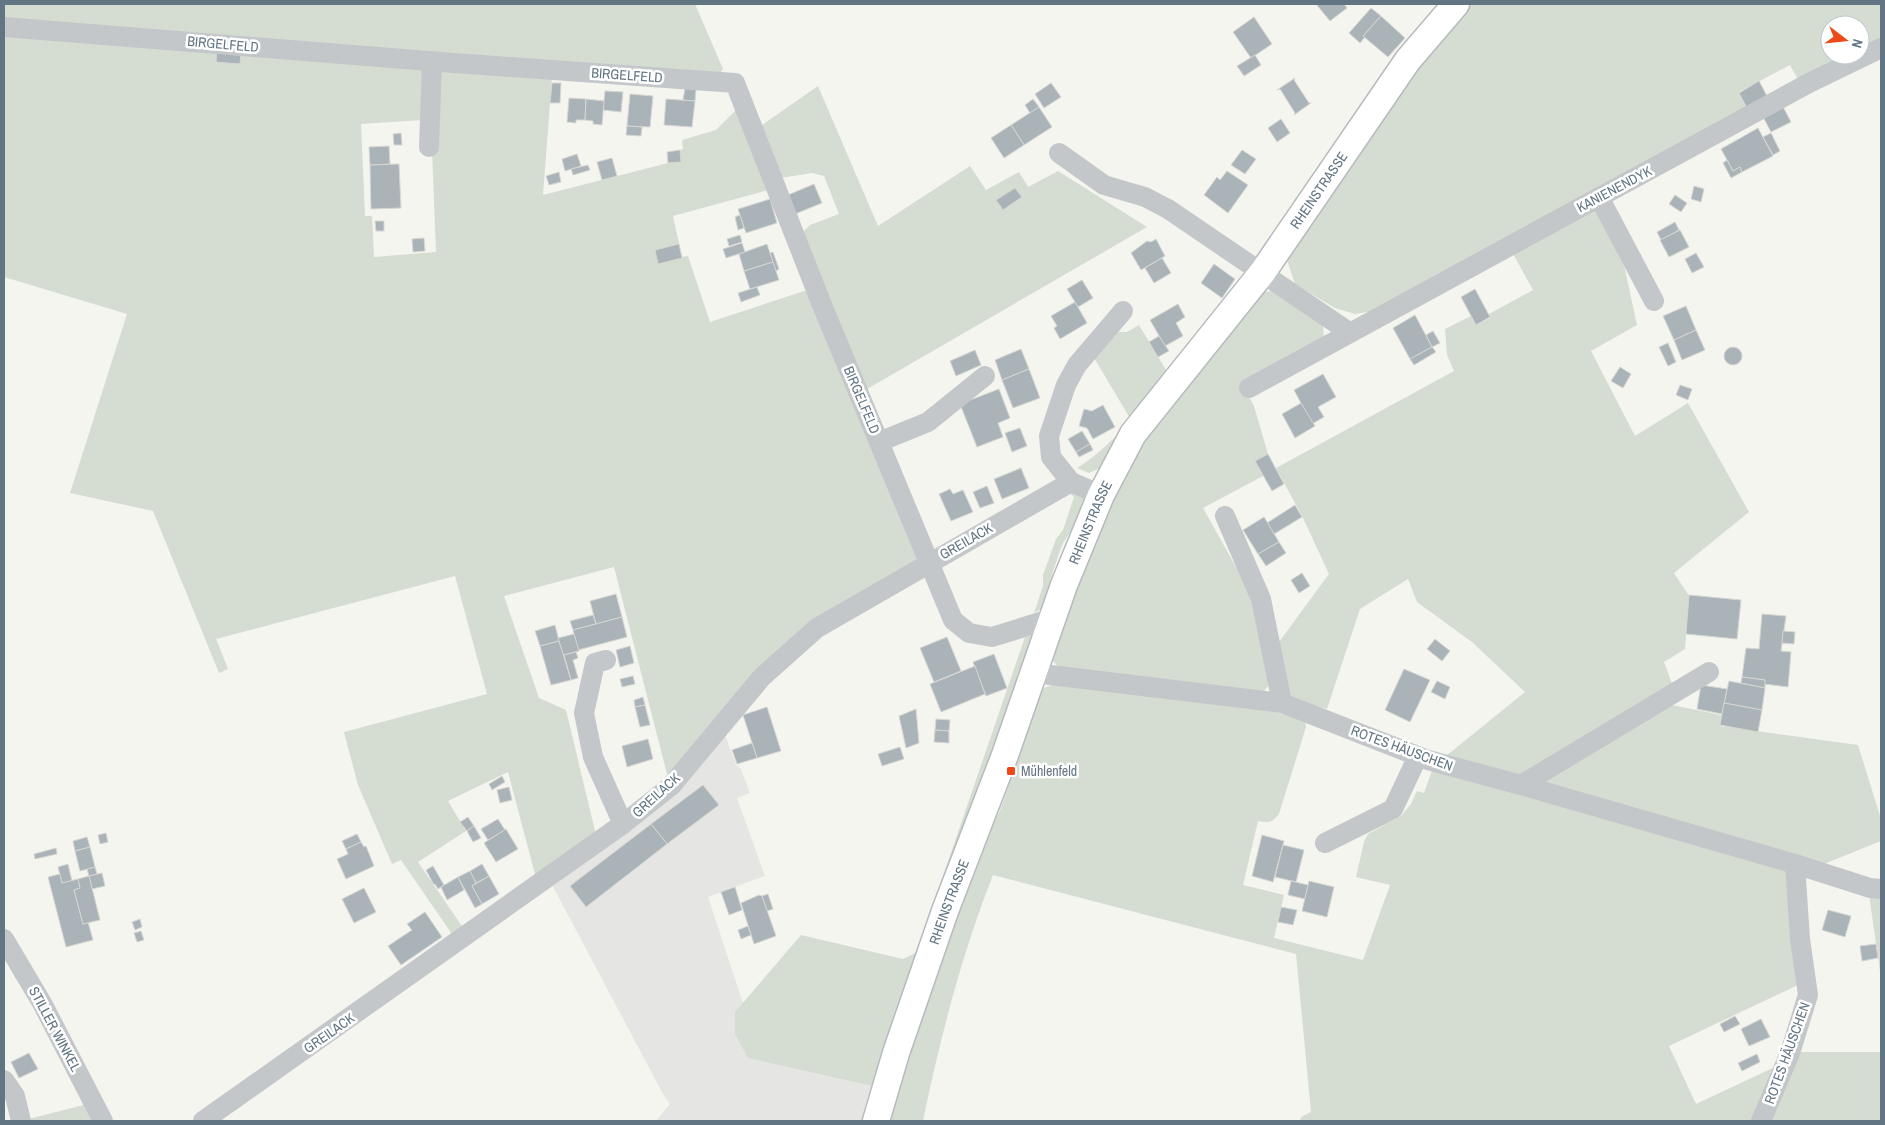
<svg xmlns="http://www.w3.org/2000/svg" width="1885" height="1125" font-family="'Archivo Narrow',sans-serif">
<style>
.built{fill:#e5e6e4}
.green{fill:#d5dcd1}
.building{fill:#aab3b7;stroke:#d6d6d3}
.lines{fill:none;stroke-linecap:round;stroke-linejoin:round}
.major-casing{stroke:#b6babe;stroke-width:29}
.minor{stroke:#c4c7ca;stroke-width:20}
.major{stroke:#fff;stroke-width:26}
.poi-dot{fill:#ec4818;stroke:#fff;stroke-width:2}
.labels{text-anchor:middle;stroke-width:5;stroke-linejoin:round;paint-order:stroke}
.street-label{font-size:14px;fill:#627583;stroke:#fff}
.poi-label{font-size:14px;fill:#627583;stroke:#fff;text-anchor:start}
</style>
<rect width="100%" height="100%" fill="#f5f5f0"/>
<!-- built -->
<polygon class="built" points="724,732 736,765 741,769 750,793 737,798 765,876 708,897 743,1003 735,1013 749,1058 872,1086 863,1121 656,1121 670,1104 664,1096 551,883"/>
<!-- green -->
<g class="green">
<polygon points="4,4 695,4 723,69 718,76 4,19"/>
<polygon points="1468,4 1881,4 1881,43 1860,54 1860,25 1830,25 1830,55 1857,55 1800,83 1790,65 1739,92 1749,111 1386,309 1355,314 1335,308 1295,284 1285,254 1403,82"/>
<polygon points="4,33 422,67 423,120 361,124 365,216 372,216 374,257 436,252 432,150 435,77 443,69 552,77 543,195 668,163 681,162 680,150 683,149 682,140 716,130 738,108 772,189 673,216 682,257 688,256 710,322 810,289 921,557 812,624 668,778 614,567 504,596 539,698 566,710 596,835 536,878 508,772 448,801 466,831 418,862 464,929 454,937 401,860 392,864 358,785 344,732 487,694 455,576 216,639 228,669 219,673 153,511 70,493 127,314 4,277"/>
<polygon points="818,86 878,226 970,166 986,190 1019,172 1028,187 1058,171 1147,227 867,389 802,233 810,225 839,214 824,176 812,173 780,178 759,127"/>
<polygon points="1597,203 1621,251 1637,325 1591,351 1635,436 1688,403 1749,512 1674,573 1689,596 1685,649 1664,662 1674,689 1520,777 1446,756 1525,692 1472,642 1417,602 1408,579 1360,609 1327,709 1284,698 1276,646 1329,574 1303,518 1276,468 1454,371 1447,355 1445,329 1471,316 1476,325 1490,318 1489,314 1533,290 1511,250"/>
<polygon points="1273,291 1323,324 1324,342 1243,386 1254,406 1268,454 1255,461 1263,476 1203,508 1260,610 1271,683 1263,692 1059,668 1048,655 1091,537 1137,445 1256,293"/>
<path d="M1139,325L1169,375L1105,466L1089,473L1077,468C1098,455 1114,439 1131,420L1093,356L1116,332H1127Z"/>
<polygon points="1067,491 1084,494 1086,506 1062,545 1051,577 1045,606 1034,613 1043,586 1043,575 1056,539 1063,530 1074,497"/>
<polygon points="1026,634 1037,639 879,1079 872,1086 748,1058 735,1034 735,1012 801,935 903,959 917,952"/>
<path d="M1057,683L1259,708L1305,720L1306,727L1279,814C1272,823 1268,823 1258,821L1243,885L1284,895L1274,938L1363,960L1390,885L1356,877L1364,842L1368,834L1401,816L1411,804L1417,791L1424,793L1433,768L1788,872L1800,984L1669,1046L1696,1104L1777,1066L1754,1121H1300L1301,1117L1311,1112L1296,954L993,875C962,954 940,1038 923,1121H887L980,848L999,813L1018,760L1026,722L1036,691Z"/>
<polygon points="1667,704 1721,715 1720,726 1858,745 1881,819 1881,841 1824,864 1544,784 1545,775"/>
<polygon points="1869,895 1881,896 1881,978"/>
<polygon points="1795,1052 1881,1052 1881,1121 1765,1121"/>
<polygon points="87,1104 97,1121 25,1121 25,1120"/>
</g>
<!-- building -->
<g class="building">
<polygon points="1316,4 1344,4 1347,8 1330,21"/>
<polygon points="1371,8 1381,16 1363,36 1365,37 1360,43 1349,33"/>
<polygon points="1381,16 1405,38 1388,57 1363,36"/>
<polygon points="1254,17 1272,44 1251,58 1233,32"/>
<polygon points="217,50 241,52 240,64 216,62"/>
<polygon points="1255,55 1261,65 1244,76 1237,66"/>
<polygon points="1295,78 1294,80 1309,103 1311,103 1294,115 1295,113 1280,89 1277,90"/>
<polygon points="1759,81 1767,96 1747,108 1739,93"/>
<polygon points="552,83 561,83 560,103 550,103"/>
<polygon points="1051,83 1061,97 1044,108 1035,94"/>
<polygon points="685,88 696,89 695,101 683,100"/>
<polygon points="605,91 623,92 621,112 603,110"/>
<polygon points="630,94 653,96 650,127 627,126"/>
<polygon points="569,98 586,99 585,120 576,120 576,123 567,122"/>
<polygon points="586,99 604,101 602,125 593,124 593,121 585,120"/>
<polygon points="666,99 695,101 692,127 664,125"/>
<polygon points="1033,99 1039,107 1030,113 1025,105"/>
<polygon points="1782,105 1791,122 1771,132 1762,115"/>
<polygon points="1039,107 1052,127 1024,145 1011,125"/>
<polygon points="1281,119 1290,133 1277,142 1268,128"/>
<polygon points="1011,125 1024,145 1004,158 991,138"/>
<polygon points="627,126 642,127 641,136 626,135"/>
<polygon points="1758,128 1773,156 1742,172 1740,167 1733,171 1721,149"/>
<polygon points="401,133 402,145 394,145 393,134"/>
<polygon points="1771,133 1780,151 1773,155 1763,137"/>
<polygon points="389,146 390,164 370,165 369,147"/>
<polygon points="680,150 681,162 668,163 667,152"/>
<polygon points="1242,150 1256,159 1245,174 1231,165"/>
<polygon points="577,154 581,166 565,171 562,159"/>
<polygon points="612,158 617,176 602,180 597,162"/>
<polygon points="1727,160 1733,171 1740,167 1742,172 1731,178 1723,163"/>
<polygon points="399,164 401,208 371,209 370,165"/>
<polygon points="588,165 590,170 573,175 571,169"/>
<polygon points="1227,171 1248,185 1228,213 1204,195 1217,177 1220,180"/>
<polygon points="559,172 561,182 549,185 546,176"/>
<polygon points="814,184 822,203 795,214 788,195"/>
<polygon points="1694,186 1704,189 1701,202 1691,199"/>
<polygon points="1015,188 1022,197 1003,210 996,200"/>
<polygon points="1675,195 1687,203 1681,212 1669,204"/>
<polygon points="770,199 777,223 746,233 738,209"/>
<polygon points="740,215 744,228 738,230 735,217"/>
<polygon points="375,221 384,221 384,231 376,231"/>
<polygon points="1675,222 1679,230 1661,240 1657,232"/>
<polygon points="1680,230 1689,247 1669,257 1660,240"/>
<polygon points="740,235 742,242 729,246 727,239"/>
<polygon points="424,238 425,251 413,252 412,239"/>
<polygon points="1156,239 1165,256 1141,270 1131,253 1147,241 1151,242"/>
<polygon points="742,243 745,252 726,258 723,249"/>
<polygon points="679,244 682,258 658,264 655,250"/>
<polygon points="767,244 773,262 744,271 739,254"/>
<polygon points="773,252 779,269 776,271 770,253"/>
<polygon points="1696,253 1704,267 1692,273 1685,259"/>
<polygon points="1162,258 1171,273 1154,283 1145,268"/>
<polygon points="773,262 779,280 750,289 744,271"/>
<polygon points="1214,264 1235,279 1222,298 1201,283"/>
<polygon points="1082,280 1093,298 1078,307 1067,289"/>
<polygon points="757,287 760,295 741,302 738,293"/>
<polygon points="1475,289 1490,317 1476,325 1461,297"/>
<polygon points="1075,302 1087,323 1060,339 1054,328 1057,326 1051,316"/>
<polygon points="1178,304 1185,317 1176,323 1183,336 1165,346 1150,320"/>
<polygon points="1686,306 1696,330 1674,340 1663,316"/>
<polygon points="1415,315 1432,347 1410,359 1393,328"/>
<polygon points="1696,330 1705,350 1682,360 1674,340"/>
<polygon points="1433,331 1440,343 1432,347 1426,335"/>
<polygon points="1159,336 1169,351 1158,357 1149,342"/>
<polygon points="1668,343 1676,362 1668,366 1659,347"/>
<polygon points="1432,347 1436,352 1414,365 1410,359"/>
<circle cx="1733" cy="356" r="9"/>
<polygon points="1021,349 1029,369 1002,380 995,360"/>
<polygon points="975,350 981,365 956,376 950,361"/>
<polygon points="1620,367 1631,374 1623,388 1611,381"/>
<polygon points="1029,369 1040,398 1013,408 1002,380"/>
<polygon points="1323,374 1336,397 1318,407 1324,417 1312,424 1294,390"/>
<polygon points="1680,385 1692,389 1688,400 1676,395"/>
<polygon points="999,389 1010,418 998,423 1003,437 977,447 960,404"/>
<polygon points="1301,403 1315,426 1295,438 1282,414"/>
<polygon points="1103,405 1115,427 1093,439 1087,428 1079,426 1084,409 1092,411"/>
<polygon points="1020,428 1027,446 1012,452 1005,433"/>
<polygon points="1082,431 1090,444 1076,452 1068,439"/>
<polygon points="1090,444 1093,450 1079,457 1076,452"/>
<polygon points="1268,454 1284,484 1272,491 1255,461"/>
<polygon points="1021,468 1029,488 1002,499 994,479"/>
<polygon points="987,486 994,503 980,508 973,492"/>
<polygon points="950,489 953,494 963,490 973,512 951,521 939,494"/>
<polygon points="1295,505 1302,517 1274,534 1267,523"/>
<polygon points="1264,517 1279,542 1258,554 1243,530"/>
<polygon points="1279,542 1286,553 1266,566 1258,554"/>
<polygon points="1302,573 1310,586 1299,593 1291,580"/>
<polygon points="616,594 622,617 596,624 590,601"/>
<polygon points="1689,595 1741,600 1737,639 1686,634"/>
<polygon points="1762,614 1786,616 1781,651 1791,652 1788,687 1764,684 1765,680 1742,677 1746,648 1759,649"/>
<polygon points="593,615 596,624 573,630 570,621"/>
<polygon points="622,617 627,637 578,650 573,630"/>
<polygon points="555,625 559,641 540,646 535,631"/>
<polygon points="1783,631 1795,632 1794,644 1782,643"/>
<polygon points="574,634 579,651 563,655 558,638"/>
<polygon points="947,637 961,671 934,682 920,648"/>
<polygon points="1435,639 1450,651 1442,661 1427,649"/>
<polygon points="559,641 571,680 551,685 540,646"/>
<polygon points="630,646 634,663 620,667 616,650"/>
<polygon points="576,652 578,658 573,660 578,678 571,680 564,655"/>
<polygon points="994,654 1007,688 986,696 973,662"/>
<polygon points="975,666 985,694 941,712 930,684"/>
<polygon points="1404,669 1430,680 1410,722 1385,710"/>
<polygon points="633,676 635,684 622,687 620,679"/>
<polygon points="1742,677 1765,680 1765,688 1741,683"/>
<polygon points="1437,681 1450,687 1445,699 1431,692"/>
<polygon points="1729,681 1765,688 1762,710 1724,703"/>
<polygon points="1701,685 1727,689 1722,714 1697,709"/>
<polygon points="643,697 645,705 635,707 634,700"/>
<polygon points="1724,703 1762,710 1758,732 1720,725"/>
<polygon points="645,705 650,725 640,727 635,707"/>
<polygon points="767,707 781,751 757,758 743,715"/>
<polygon points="916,709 919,743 906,748 899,716"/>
<polygon points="936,719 950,720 949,731 935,730"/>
<polygon points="935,730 949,731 949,743 934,742"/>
<polygon points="648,739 653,759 627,767 622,746"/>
<polygon points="752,743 757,758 737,764 732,750"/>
<polygon points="900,747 904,759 882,766 878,754"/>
<polygon points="502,776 505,782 492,790 489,784"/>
<polygon points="703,785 719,805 667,844 651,824"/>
<polygon points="509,787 512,800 500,803 497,790"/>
<polygon points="468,817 474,826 467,831 460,822"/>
<polygon points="498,819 505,830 488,840 481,829"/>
<polygon points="651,824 667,844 586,907 570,886"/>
<polygon points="474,826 481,838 473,842 467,831"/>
<polygon points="506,829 518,849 496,862 484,843"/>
<polygon points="106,833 108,842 100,844 98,835"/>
<polygon points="357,834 361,842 346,849 342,841"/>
<polygon points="1262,835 1284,841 1273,882 1252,876"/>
<polygon points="87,837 90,847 75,851 73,841"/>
<polygon points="361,842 364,847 366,846 374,866 346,879 337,859 348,854 346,849"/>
<polygon points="1283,845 1304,850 1296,882 1275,877"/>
<polygon points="90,847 95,867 80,871 75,851"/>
<polygon points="56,848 57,854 35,859 34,854"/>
<polygon points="68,864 72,881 62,883 58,867"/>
<polygon points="482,864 489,876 476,883 470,871"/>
<polygon points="433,866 444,885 438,889 435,884 434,885 426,870"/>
<polygon points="95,867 97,874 89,876 87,869"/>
<polygon points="470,871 476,883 472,886 482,904 475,908 458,877"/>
<polygon points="102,873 105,886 92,889 89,876"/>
<polygon points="60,874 62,883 78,879 80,888 74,890 83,924 88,922 93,940 66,947 48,877"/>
<polygon points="89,876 100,920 83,924 74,890 80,888 78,879"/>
<polygon points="489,876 499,894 482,904 472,886"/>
<polygon points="458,877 464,890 447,900 441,887"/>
<polygon points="1291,881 1308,885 1305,899 1288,895"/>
<polygon points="1309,881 1334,887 1327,917 1302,911"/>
<polygon points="735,887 742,910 729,915 721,892"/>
<polygon points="364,888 376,912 354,923 342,899"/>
<polygon points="768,894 773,909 767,911 762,896"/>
<polygon points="759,895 762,896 776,936 754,944 741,903"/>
<polygon points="1281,907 1297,910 1293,925 1278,922"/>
<polygon points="1828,910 1851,916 1845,937 1822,930"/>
<polygon points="425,912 442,937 401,965 388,946 412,930 407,924"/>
<polygon points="140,919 142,927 135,930 132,922"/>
<polygon points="748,926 751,935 741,939 738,930"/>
<polygon points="141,931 144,940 137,942 134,933"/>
<polygon points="1876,944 1878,958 1862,961 1860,946"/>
<polygon points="1735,1016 1740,1024 1724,1032 1720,1024"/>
<polygon points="1761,1019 1770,1037 1749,1046 1741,1029"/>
<polygon points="29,1053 38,1069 19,1078 11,1062"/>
<polygon points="1757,1054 1760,1062 1742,1071 1738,1063"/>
</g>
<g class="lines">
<!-- major casing -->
<g class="major-casing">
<g id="major">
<path id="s1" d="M876,1121L896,1053L945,911L1005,755L1064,585L1101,495L1133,434L1262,273L1408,60L1456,4"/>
</g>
</g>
<!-- minor -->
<g class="minor">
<polyline points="4,27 441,62 735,83 822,305 953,620 969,633 992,637 1053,618"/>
<polyline points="429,147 432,62"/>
<polyline points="1059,153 1104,185 1145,197 1168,209 1349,332"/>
<polyline points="1599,197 1654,301"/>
<polyline points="1249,388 1809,83 1881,48"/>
<polyline points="879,442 928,422 985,376"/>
<polyline points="1071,482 1051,457 1049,436 1066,385 1077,365 1123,311"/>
<polyline points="1225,516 1261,599 1282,703"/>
<polyline points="606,660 595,663 584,713 593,757 623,824"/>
<polyline points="1034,673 1282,703 1428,760 1521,785 1795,864 1870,888 1881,889"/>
<polyline points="1521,785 1709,672"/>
<polyline points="1325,843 1393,809 1418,756"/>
<polyline points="4,939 42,1003 103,1121"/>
<polyline points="4,1080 15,1096 21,1121"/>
<polyline points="203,1121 623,824 671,786 762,677 817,628 1071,482 1101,495"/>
<polyline points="1761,1121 1790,1053 1808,995 1800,939 1795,864"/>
</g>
<!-- major -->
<use href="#major" class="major"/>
</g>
<!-- markers -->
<rect class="poi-dot" x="1006" y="766" width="10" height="10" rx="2.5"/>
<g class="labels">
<!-- street labels -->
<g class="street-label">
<text transform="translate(223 44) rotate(5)" y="5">BIRGELFELD</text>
<text transform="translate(627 75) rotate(4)" y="5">BIRGELFELD</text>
<text transform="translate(1614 189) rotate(-28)" y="5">KANIENENDYK</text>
<text dy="5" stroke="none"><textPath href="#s1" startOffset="1041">RHEINSTRASSE</textPath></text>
<text transform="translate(862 400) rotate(67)" y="5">BIRGELFELD</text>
<text dy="5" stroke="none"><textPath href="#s1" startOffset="636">RHEINSTRASSE</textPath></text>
<text transform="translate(966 541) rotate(-30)" y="5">GREILACK</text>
<text transform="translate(1402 748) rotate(20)" y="5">ROTES HÄUSCHEN</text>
<text transform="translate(656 795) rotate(-42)" y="5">GREILACK</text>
<text dy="5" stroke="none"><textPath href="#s1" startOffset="231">RHEINSTRASSE</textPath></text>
<text transform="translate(55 1029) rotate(62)" y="5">STILLER WINKEL</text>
<text transform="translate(329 1033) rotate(-35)" y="5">GREILACK</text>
<text transform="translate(1787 1053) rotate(-70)" y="5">ROTES HÄUSCHEN</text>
</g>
<!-- poi labels -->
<g class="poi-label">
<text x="1021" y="776">Mühlenfeld</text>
</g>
</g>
<!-- border -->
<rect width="1885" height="1125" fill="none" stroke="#627583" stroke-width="10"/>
<!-- north arrow -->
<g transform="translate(1845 40) rotate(106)"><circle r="24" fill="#ffffff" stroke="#c0c8cd"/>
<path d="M0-4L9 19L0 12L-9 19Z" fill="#ec4818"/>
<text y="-8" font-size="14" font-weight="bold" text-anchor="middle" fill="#627583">N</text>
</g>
</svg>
